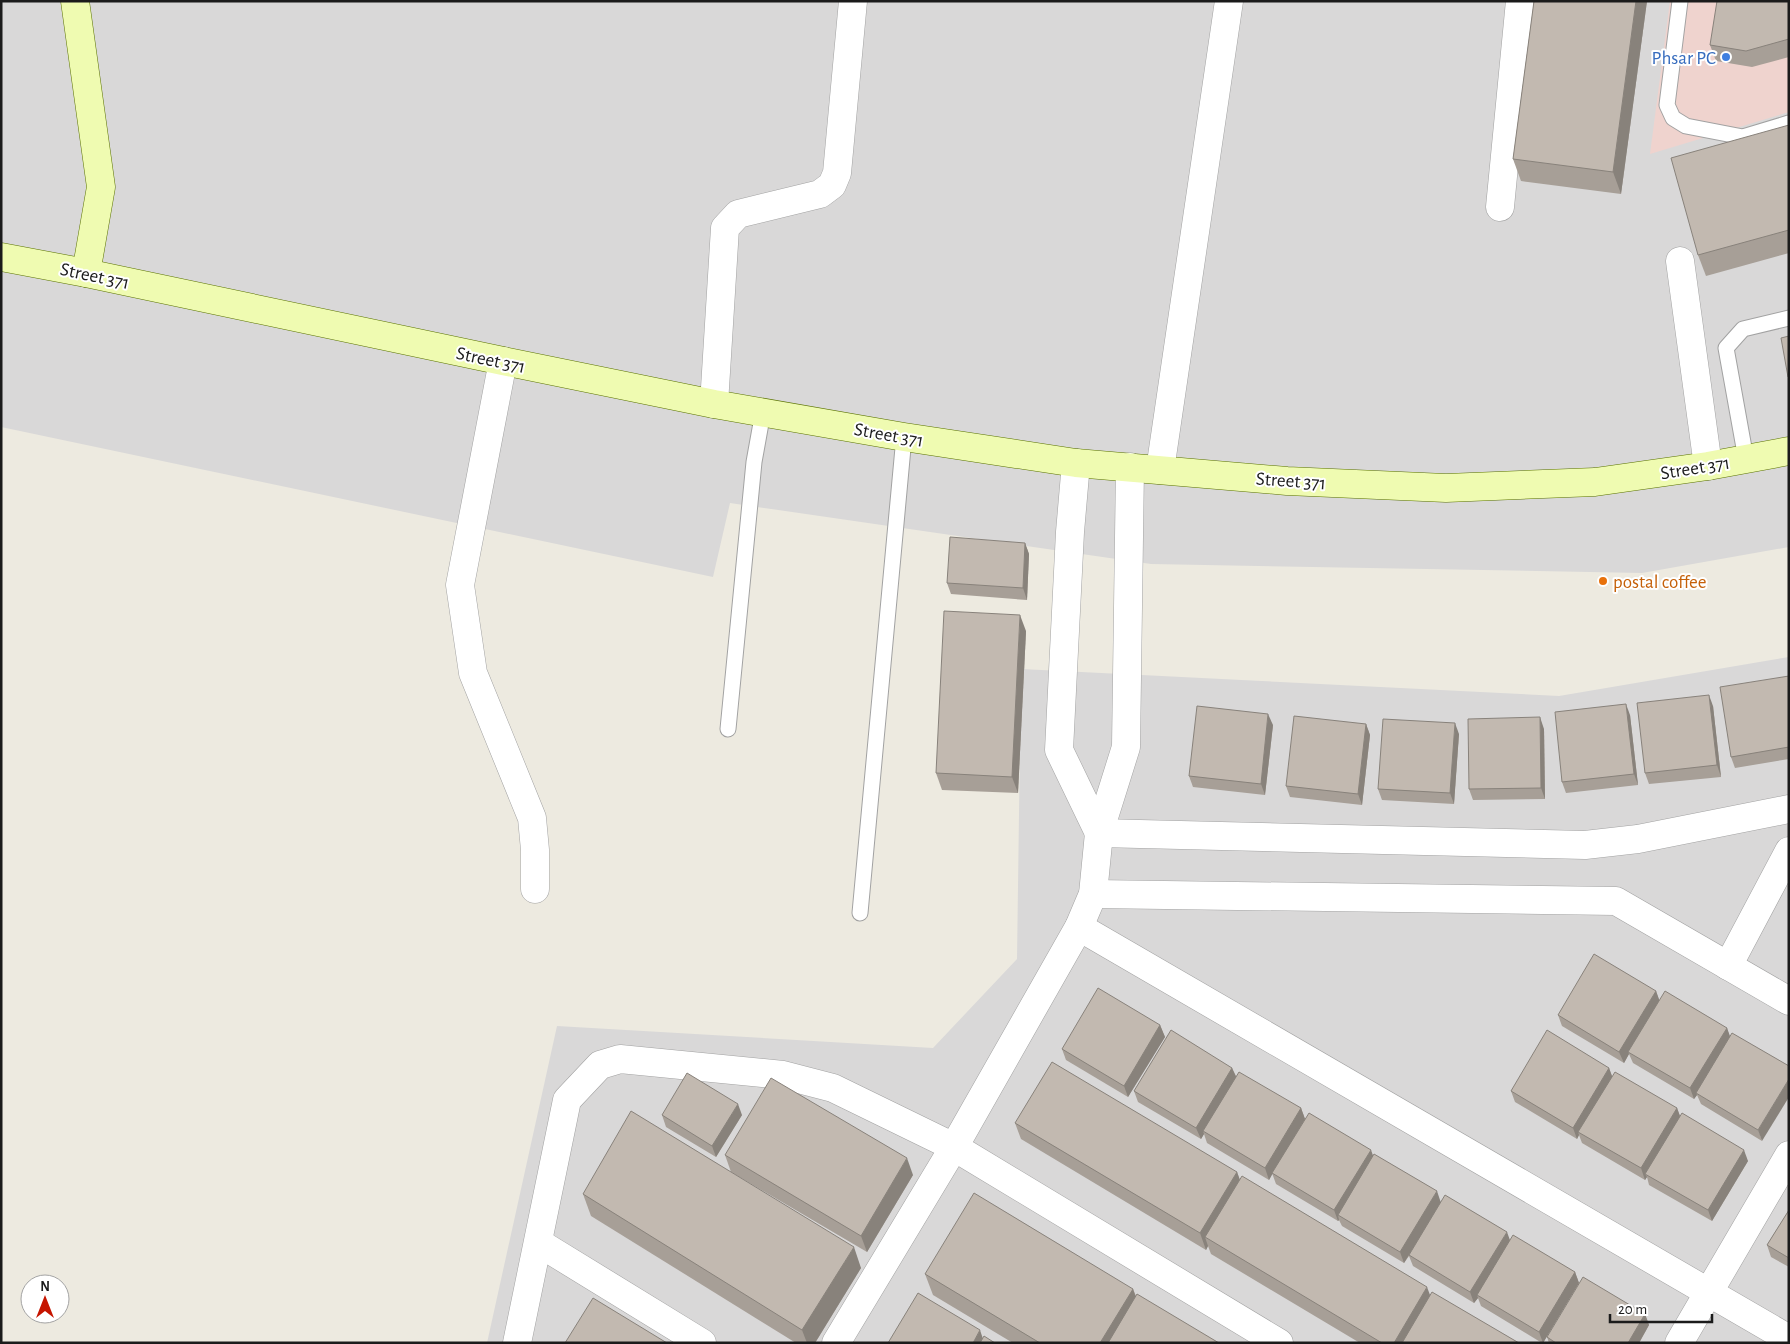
<svg xmlns="http://www.w3.org/2000/svg" width="1790" height="1344" font-family="'Alegreya Sans',sans-serif">
<style>
.residential{fill:#d9d8d8}
.commercial{fill:#efd3ce}
.lines{fill:none;stroke-linecap:round;stroke-linejoin:round}
.lane-casing{stroke:#a2a2a2;stroke-width:17}
.street-casing{stroke:#a2a2a2;stroke-width:29}
.secondary-casing{stroke:#5a7202;stroke-width:29}
.lane{stroke:#fff;stroke-width:15}
.street{stroke:#fff;stroke-width:28}
.secondary{stroke:#effbb1;stroke-width:28}
.wall{fill:#a79f97}
.shaded-wall{fill:#88827b}
.building{fill:#c2b9b0;stroke:#88827b}
.shop-dot{fill:#3f7fe0;stroke:#fff;stroke-width:2}
.food-dot{fill:#e8710a;stroke:#fff;stroke-width:2}
.labels{text-anchor:middle;stroke-width:4;stroke-linejoin:round;paint-order:stroke}
.shop-label{font-size:19px;fill:#366cbe;stroke:#fff;text-anchor:end}
.street-label{font-size:19px;fill:#1b1b1b;stroke:#fff}
.food-label{font-size:19px;fill:#c56008;stroke:#fff;text-anchor:start}
</style>
<rect width="100%" height="100%" fill="#edeae0"/>
<!-- residential -->
<g class="residential">
<polygon points="1,1 1789,1 1789,547 1642,573 1151,564 730,503 713,577 1,427"/>
<polygon points="1789,657 1789,1343 487,1343 557,1026 933,1048 1017,959 1021,669 1559,696"/>
</g>
<!-- commercial -->
<polygon class="commercial" points="1670,1 1789,1 1789,112 1650,154"/>
<g class="lines">
<!-- lane casing -->
<g class="lane-casing">
<g id="lane">
<polyline points="1680,1 1667,105 1673,118 1686,126 1743,137 1789,123"/>
<polyline points="1746,459 1726,348 1743,329 1789,318"/>
<polyline points="728,729 754,462 763,412"/>
<polyline points="860,913 904,437"/>
</g>
</g>
<!-- street casing -->
<g class="street-casing">
<g id="street">
<polyline points="1500,207 1520,1"/>
<polyline points="1680,261 1708,466"/>
<polyline points="503,361 460,585 473,673 532,818 535,850 535,889"/>
<polyline points="714,404 725,228 738,214 820,194 832,185 837,173 853,1"/>
<polyline points="1076,463 1070,532 1059,750 1099,833"/>
<polyline points="1160,470 1229,1"/>
<polyline points="1099,833 1585,845 1638,839 1789,809"/>
<polyline points="1093,894 1616,901 1789,1001"/>
<polyline points="1079,927 1789,1339"/>
<polyline points="1728,966 1789,851"/>
<polyline points="539,1243 702,1343"/>
<polyline points="517,1343 567,1100 600,1065 620,1059 783,1075 833,1088 954,1147 1279,1343"/>
<polyline points="836,1343 954,1147 1079,927 1093,894 1099,833 1126,747 1130,467"/>
<polyline points="1679,1343 1789,1155"/>
</g>
</g>
<!-- secondary casing -->
<g class="secondary-casing">
<g id="secondary">
<polyline points="75,1 101,187 86,273"/>
<polyline points="1,257 86,273 503,361 714,404 904,437 1076,463 1287,481 1446,488 1595,482 1708,466 1789,451"/>
</g>
</g>
<!-- lane -->
<use href="#lane" class="lane"/>
<!-- street -->
<use href="#street" class="street"/>
<!-- secondary -->
<use href="#secondary" class="secondary"/>
</g>
<!-- wall -->
<g class="wall">
<polygon points="1534,1 1647,1 1621,194 1521,181 1513,159"/>
<polygon points="1789,1 1789,57 1752,67 1716,61 1710,45"/>
<polygon points="1789,125 1789,253 1706,276 1698,255"/>
<polygon points="1025,543 1029,554 1027,600 951,594 947,583"/>
<polygon points="1026,631 1018,793 942,790 936,773"/>
<polygon points="1789,676 1789,759 1735,768 1731,757"/>
<polygon points="1713,706 1721,777 1649,784 1645,773"/>
<polygon points="1630,715 1638,785 1566,793 1562,782"/>
<polygon points="1366,724 1370,735 1362,805 1290,797 1286,786"/>
<polygon points="1273,725 1265,795 1193,787 1189,776"/>
<polygon points="1544,729 1545,799 1473,800 1469,789"/>
<polygon points="1459,734 1454,804 1382,800 1378,789"/>
<polygon points="1656,991 1659,1000 1727,1028 1762,1141 1701,1104 1697,1095 1694,1099 1633,1063 1629,1054 1624,1063 1562,1026 1558,1015"/>
<polygon points="1160,1025 1165,1037 1128,1097 1066,1060 1062,1049"/>
<polygon points="1232,1068 1236,1076 1301,1108 1305,1119 1373,1156 1441,1202 1510,1240 1575,1272 1579,1283 1543,1343 1542,1343 1481,1306 1478,1298 1474,1303 1413,1266 1409,1256 1404,1263 1342,1226 1339,1220 1338,1221 1276,1184 1272,1173 1269,1180 1207,1143 1204,1134 1201,1139 1138,1102 1134,1091"/>
<polygon points="1609,1068 1612,1076 1677,1108 1680,1116 1748,1161 1712,1221 1649,1185 1647,1177 1645,1180 1582,1143 1579,1135 1577,1139 1515,1102 1511,1091"/>
<polygon points="662,1115 742,1115 716,1157 666,1127"/>
<polygon points="1015,1123 1237,1172 1240,1180 1430,1295 1519,1343 1360,1343 1211,1254 1208,1246 1206,1250 1021,1139"/>
<polygon points="725,1155 913,1175 867,1252 731,1172"/>
<polygon points="583,1194 861,1268 815,1343 796,1343 591,1216"/>
<polygon points="1789,1210 1789,1267 1771,1257 1767,1245"/>
<polygon points="925,1274 1133,1289 1136,1296 1219,1343 1013,1343 933,1295"/>
<polygon points="1645,1314 1649,1325 1639,1343 1549,1343 1547,1337"/>
</g>
<!-- shaded-wall -->
<g class="shaded-wall">
<polygon points="1636,1 1647,1 1621,194 1613,172"/>
<polygon points="1025,543 1029,554 1027,600 1023,588"/>
<polygon points="1020,615 1026,631 1018,793 1012,777"/>
<polygon points="1709,695 1713,706 1721,777 1717,765"/>
<polygon points="1626,704 1630,715 1638,785 1634,774"/>
<polygon points="1268,714 1273,725 1265,795 1261,784"/>
<polygon points="1540,717 1544,729 1545,799 1541,788"/>
<polygon points="1455,723 1459,734 1454,804 1450,793"/>
<polygon points="1366,724 1370,735 1362,805 1358,794"/>
<polygon points="1656,991 1660,1002 1628,1052 1629,1054 1624,1063 1619,1052"/>
<polygon points="1160,1025 1165,1037 1128,1097 1124,1086"/>
<polygon points="1727,1028 1731,1039 1696,1093 1697,1095 1694,1099 1690,1088"/>
<polygon points="1232,1068 1237,1079 1203,1131 1204,1134 1201,1139 1196,1128"/>
<polygon points="1609,1068 1613,1079 1578,1132 1579,1135 1577,1139 1573,1128"/>
<polygon points="1789,1079 1789,1097 1762,1141 1758,1130"/>
<polygon points="738,1104 742,1115 716,1157 712,1146"/>
<polygon points="1301,1108 1305,1119 1269,1180 1265,1168"/>
<polygon points="1677,1108 1681,1119 1645,1174 1647,1177 1645,1180 1641,1168"/>
<polygon points="1371,1150 1375,1161 1338,1215 1339,1220 1338,1221 1334,1210"/>
<polygon points="1744,1150 1748,1161 1712,1221 1708,1210"/>
<polygon points="907,1158 913,1175 867,1252 861,1236"/>
<polygon points="1237,1172 1243,1189 1205,1237 1208,1246 1206,1250 1200,1233"/>
<polygon points="1437,1191 1441,1203 1404,1263 1400,1252"/>
<polygon points="1507,1232 1511,1243 1477,1295 1478,1298 1474,1303 1470,1292"/>
<polygon points="854,1247 861,1268 815,1343 807,1343 802,1330"/>
<polygon points="1575,1272 1579,1283 1543,1343 1539,1332"/>
<polygon points="1427,1287 1433,1303 1410,1343 1394,1343"/>
<polygon points="1133,1289 1140,1310 1121,1343 1100,1343"/>
<polygon points="1645,1314 1649,1325 1639,1343 1628,1343"/>
<polygon points="980,1330 984,1342 983,1343 973,1343"/>
</g>
<!-- building -->
<g class="building">
<polygon points="1534,1 1636,1 1613,172 1513,159"/>
<polygon points="1717,1 1789,1 1789,39 1746,51 1710,45"/>
<polygon points="1789,125 1789,230 1698,255 1671,158"/>
<polygon points="1789,336 1789,377 1788,377 1781,338"/>
<polygon points="950,537 1025,543 1023,588 947,583"/>
<polygon points="944,611 1020,615 1012,777 936,773"/>
<polygon points="1789,676 1789,747 1731,757 1720,687"/>
<polygon points="1709,695 1717,765 1645,773 1637,703"/>
<polygon points="1626,704 1634,774 1562,782 1555,712"/>
<polygon points="1197,706 1268,714 1261,784 1189,776"/>
<polygon points="1294,716 1366,724 1358,794 1286,786"/>
<polygon points="1540,717 1541,788 1469,789 1468,719"/>
<polygon points="1383,719 1455,723 1450,793 1378,789"/>
<polygon points="1594,954 1656,991 1619,1052 1558,1015"/>
<polygon points="1098,988 1160,1025 1124,1086 1062,1049"/>
<polygon points="1665,991 1727,1028 1690,1088 1628,1052"/>
<polygon points="1171,1030 1232,1068 1196,1128 1134,1091"/>
<polygon points="1547,1030 1609,1068 1573,1128 1511,1091"/>
<polygon points="1732,1033 1789,1066 1789,1079 1758,1130 1696,1093"/>
<polygon points="1052,1062 1237,1172 1200,1233 1015,1123"/>
<polygon points="1239,1072 1301,1108 1265,1168 1203,1131"/>
<polygon points="1615,1072 1677,1108 1641,1168 1578,1132"/>
<polygon points="687,1073 738,1104 712,1146 662,1115"/>
<polygon points="771,1078 907,1158 861,1236 725,1155"/>
<polygon points="631,1111 854,1247 802,1330 583,1194"/>
<polygon points="1309,1113 1371,1150 1334,1210 1272,1173"/>
<polygon points="1682,1113 1744,1150 1708,1210 1645,1174"/>
<polygon points="1374,1154 1437,1191 1400,1252 1338,1215"/>
<polygon points="1242,1176 1427,1287 1394,1343 1382,1343 1205,1237"/>
<polygon points="974,1193 1133,1289 1100,1343 1040,1343 925,1274"/>
<polygon points="1445,1195 1507,1232 1470,1292 1409,1255"/>
<polygon points="1789,1210 1789,1258 1767,1245"/>
<polygon points="1513,1235 1575,1272 1539,1332 1477,1295"/>
<polygon points="1583,1277 1645,1314 1628,1343 1556,1343 1547,1337"/>
<polygon points="1432,1292 1519,1343 1402,1343"/>
<polygon points="918,1293 980,1330 973,1343 888,1343"/>
<polygon points="1137,1294 1219,1343 1108,1343"/>
<polygon points="593,1298 667,1343 565,1343"/>
<polygon points="984,1336 995,1343 980,1343"/>
</g>
<!-- markers -->
<circle class="shop-dot" cx="1726" cy="57" r="5"/>
<circle class="food-dot" cx="1603" cy="581" r="5"/>
<g class="labels">
<!-- shop labels -->
<g class="shop-label">
<text x="1716" y="64">Phsar PC</text>
</g>
<!-- street labels -->
<g class="street-label">
<text transform="translate(95 275) rotate(12)" y="7">Street 371</text>
<text transform="translate(491 359) rotate(12)" y="7">Street 371</text>
<text transform="translate(889 434) rotate(10)" y="7">Street 371</text>
<text transform="translate(1695 467) rotate(-9)" y="7">Street 371</text>
<text transform="translate(1291 480) rotate(4)" y="7">Street 371</text>
</g>
<!-- food labels -->
<g class="food-label">
<text x="1613" y="588">postal coffee</text>
</g>
</g>
<!-- border -->
<rect width="1790" height="1344" fill="none" stroke="#1b1b1b" stroke-width="5"/>
<!-- north arrow -->
<g transform="translate(45 1299)"><circle r="24" fill="#ffffff" stroke="#a4a4a4"/>
<path d="M0-4L9 19L0 12L-9 19Z" fill="#c61500"/>
<text y="-8" font-size="14" font-weight="bold" text-anchor="middle" fill="#1b1b1b">N</text>
</g>
<!-- scale -->
<path d="M1610 1314v8h102v-8" fill="none" stroke="#1b1b1b" stroke-width="2.5"/>
<text x="1618" y="1314" font-size="15" fill="#1b1b1b" stroke="#ffffff" stroke-width="4" paint-order="stroke">20 m</text>
</svg>
